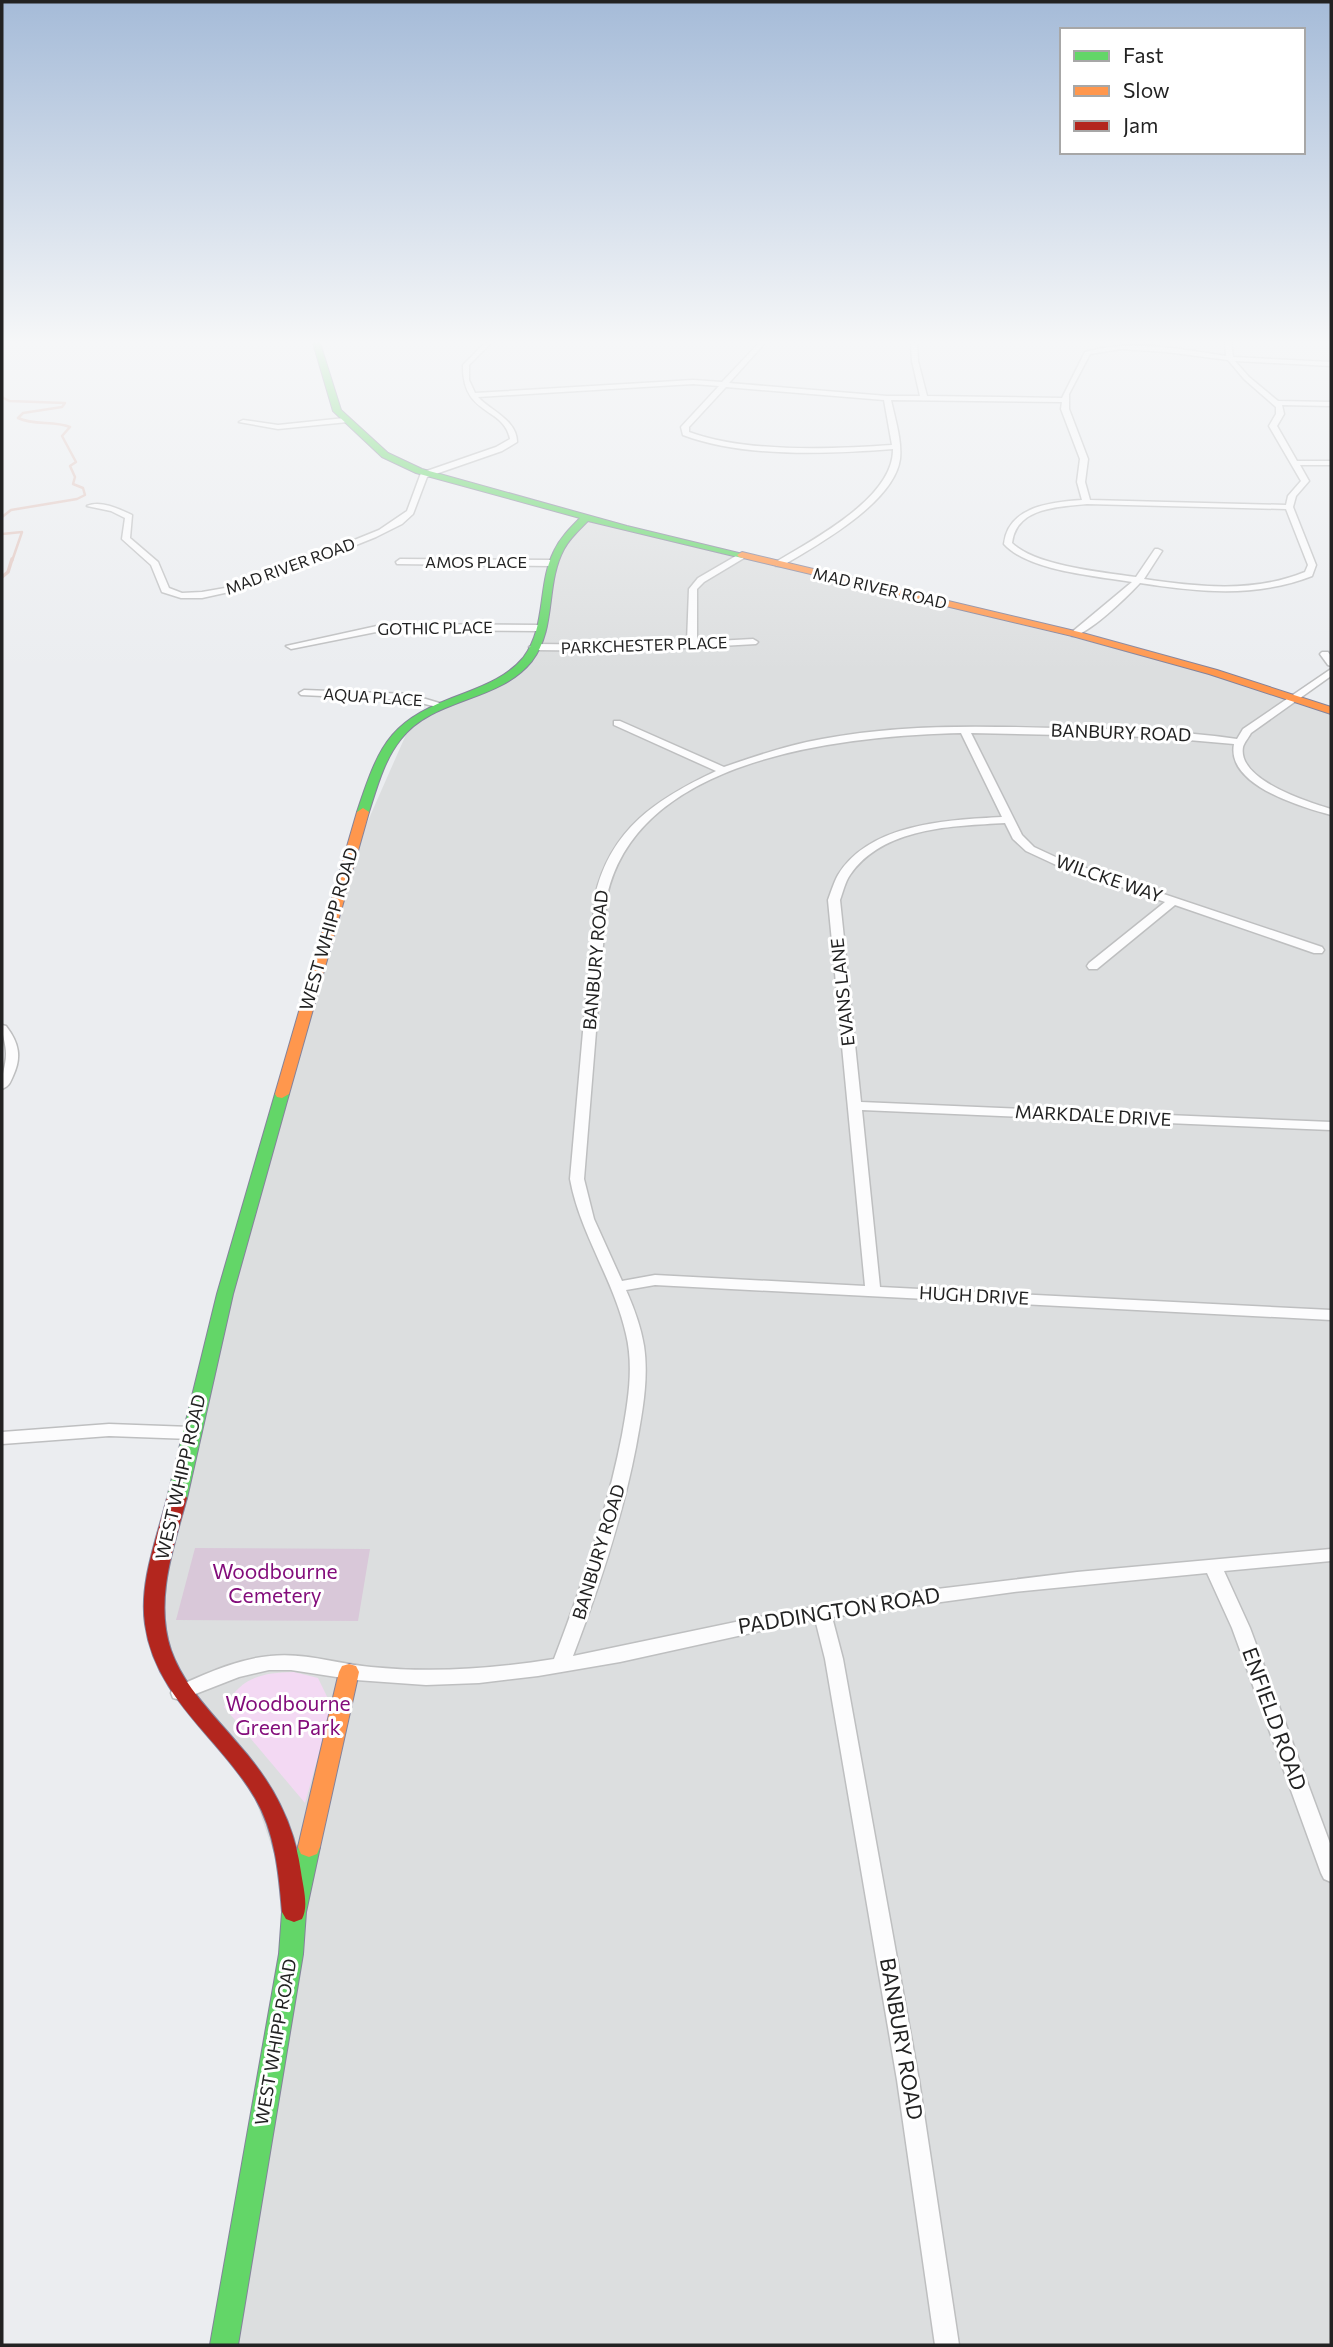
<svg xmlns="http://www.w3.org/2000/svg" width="1333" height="2347" font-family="Commissioner,sans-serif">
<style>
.residential{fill:#dcdedf}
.cemetery{fill:#d9c8d9}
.park{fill:#f3d9f3}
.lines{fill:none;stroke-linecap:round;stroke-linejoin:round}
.stream-far1{stroke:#e2c6bf;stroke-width:2.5}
.stream{stroke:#e2c6bf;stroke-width:3.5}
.street-casing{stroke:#bebfc0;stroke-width:3}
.fast-casing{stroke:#84839b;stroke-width:2}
.slow-casing{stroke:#84839b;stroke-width:2}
.jam-casing{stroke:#84839b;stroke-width:2}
.street{fill:#fcfcfd;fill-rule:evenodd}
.fast{fill:#63d668;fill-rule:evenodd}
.slow{fill:#ff974d;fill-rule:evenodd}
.jam{fill:#b3261e;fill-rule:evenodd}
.labels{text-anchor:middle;stroke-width:6;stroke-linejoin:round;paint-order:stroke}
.far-street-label{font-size:16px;fill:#222;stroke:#fff}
.street-label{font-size:18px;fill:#222;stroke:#fff}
.near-park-label{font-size:21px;fill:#830d7b;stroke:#fff}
.near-street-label{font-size:21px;fill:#222;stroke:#fff}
</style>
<rect width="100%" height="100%" fill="#ebedf0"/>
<!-- residential -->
<polygon class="residential" points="586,518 1213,672 1331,710 1331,2345 217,2345 294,1912 244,1766 180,1693 155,1588 344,875 412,721 516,671 534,647 553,563"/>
<!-- cemetery -->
<polygon class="cemetery" points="195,1548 370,1549 358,1621 176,1620"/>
<!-- park -->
<path class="park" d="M294,1672L318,1678L332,1707L305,1803L224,1707C242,1677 260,1673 294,1672Z"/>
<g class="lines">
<!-- stream-far1 -->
<g class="stream-far1">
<path d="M2,397L9,401L65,403L62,407L23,413L18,418C35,426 53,420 70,427L62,436L76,462L70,466L75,477L73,484L83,488L85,495L77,499L11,510L2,517"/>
<polyline points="2,534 22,532 12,561"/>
</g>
<!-- stream -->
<polyline class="stream" points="2,577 8,572 12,559"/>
<!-- street casing -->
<g class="street-casing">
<g id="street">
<path d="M485,343H491L469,365V380L475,393L693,380L722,382L759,343H765L729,383L887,396H920L912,361L911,343H917L918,361L927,396L1062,398L1085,352C1131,339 1180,349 1226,356L1225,343H1231L1233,357L1331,362V366L1235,361L1249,377L1278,401L1331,402V406L1282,405L1284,414L1277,426L1297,461H1331V465H1300L1309,481L1296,496L1293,507L1316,565L1312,576C1256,598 1198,592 1140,583C1128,596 1087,636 1072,636V632L1132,582C1096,576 1028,571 1004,544C1008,506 1052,502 1082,500L1077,482L1080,459L1061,409L1062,402L891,400C895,419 902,440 900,459C894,503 817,545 782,566H776V562C812,540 894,498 893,449C828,454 744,458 683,435L681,427L719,386L693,384L478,397C491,411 517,420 517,442L502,451L427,477L413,514L402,524L376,537L279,576L229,592L202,598H181L162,592L151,565L122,539L125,518L111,511L87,506C101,500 119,509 132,515L130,538L158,562L169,588L182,593L202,592L225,588L273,573L379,530L407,511L421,473L496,447L510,439C504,406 462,417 463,365ZM1121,349L1166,352L1228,360L1244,379L1276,407V414L1269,426L1301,481L1288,496L1286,505L1090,500L1085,482L1088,459L1069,409V394L1090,354ZM726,387L884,400L892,445C833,449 745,453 689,432V427ZM1087,504L1286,509L1308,565L1305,572C1254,593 1198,587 1144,579L1162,551L1158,549H1155L1136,577C1102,572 1036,566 1012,543C1016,507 1059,507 1087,504Z"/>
<polygon points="345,418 348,422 278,429 239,422 243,420 278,425"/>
<polygon points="741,553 745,556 744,558 704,582 697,589 697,642 753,639 758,642 756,644 632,651 534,650 529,647 534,644 632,645 687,642 689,589 698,578"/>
<polygon points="400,559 553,560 557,563 553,566 397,564 396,562"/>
<polygon points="386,624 539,625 544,628 539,631 386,630 291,649 286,646"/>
<polygon points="1322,652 1328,652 1331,656 1331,666 1328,665 1320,654"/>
<path d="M1331,669V676L1251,733C1249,737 1244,743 1243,747C1237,780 1308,802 1331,809V815C1301,807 1226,785 1234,744L1154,737L971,733L1022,835L1034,847L1062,860L1322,947L1324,950L1322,953H1314L1175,905L1097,969H1089L1087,966L1089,963L1165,902L1054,864L1026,851L1013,839L1005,823C953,826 883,827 850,875C845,882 843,892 840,900L861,1102L1331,1122V1130L862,1110L880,1287L1331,1310V1320L655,1285L626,1290C634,1308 641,1327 644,1346C649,1379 642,1414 636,1447C622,1519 599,1588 573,1656L783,1612L887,1595L1077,1572L1331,1549V1561L1224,1571L1250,1628L1331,1846V1882L1324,1879L1321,1873L1232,1628L1207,1573L1014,1592L832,1617L843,1659L919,2080L959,2345H935L897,2080L825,1659L815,1619L620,1662L538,1676L479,1683L426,1685L356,1680L291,1670H269L239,1677L180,1700L173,1698L171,1693L173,1688C204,1675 236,1659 270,1656C304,1652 338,1664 371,1667C432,1673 493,1669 554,1659C582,1586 607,1512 622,1435C628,1402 634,1367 626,1334C614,1280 580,1234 570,1179L595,896C611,828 657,799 716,771L614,725V721H620L724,767C756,756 788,745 822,739C899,724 978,726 1056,728C1117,729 1177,730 1237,739L1243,729ZM961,733L1002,817C948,820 870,823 838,875C834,882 831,892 828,900L865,1286L655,1275L622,1281L594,1219L584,1179L607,896C638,756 845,736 961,733Z"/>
<polygon points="304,690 409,694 446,705 441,708 409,700 301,695 299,693"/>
<path d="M2,1025L6,1026C19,1043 22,1057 13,1076C10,1083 9,1086 2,1089C1,1075 6,1066 6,1054C6,1044 2,1035 2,1025Z"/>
<polygon points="109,1424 191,1427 197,1429 199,1433 197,1437 191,1439 109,1436 2,1444 2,1432"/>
</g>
</g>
<!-- fast casing -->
<g class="fast-casing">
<g id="fast">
<path d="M313,343H320L341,410L388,453L422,469L627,526L747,555L742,558L588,521C579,530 570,538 564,549C545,584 557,628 532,661C498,703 434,697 401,739C384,760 377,787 369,812L363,816L359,815L357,812C381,739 391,720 465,693C486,685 508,676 523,658C547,627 537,585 554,551C560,538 570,528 580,518L416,473L382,457L333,411Z"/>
<polygon points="282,1090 289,1094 233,1294 187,1498 184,1503 177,1505 170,1503 167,1498 217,1294 275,1094"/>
<polygon points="309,1837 317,1840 320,1847 306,1912 303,1954 238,2345 210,2345 279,1954 282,1912 298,1847 301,1840"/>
</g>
</g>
<!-- slow casing -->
<g class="slow-casing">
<g id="slow">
<polygon points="742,552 1079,632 1217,670 1331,707 1331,714 1209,674 1072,636 739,557 737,555"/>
<polygon points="363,808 369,812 289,1094 282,1098 277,1097 275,1094 357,812"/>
<polygon points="349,1664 356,1666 359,1672 320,1847 317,1854 309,1857 301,1854 298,1847 339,1672 342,1666"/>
</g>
</g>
<!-- jam casing -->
<g class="jam-casing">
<path id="jam" d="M177,1491L184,1493L187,1498C174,1546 154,1600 171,1650C184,1687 214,1715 239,1745C272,1782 294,1822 301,1872C303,1887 309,1906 302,1919L294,1922L286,1919L282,1912C279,1874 275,1832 255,1798C220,1738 155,1698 145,1624C139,1582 157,1538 167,1498L170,1493Z"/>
</g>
<!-- street -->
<use href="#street" class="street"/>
<!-- fast -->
<use href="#fast" class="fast"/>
<!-- slow -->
<use href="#slow" class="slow"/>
<!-- jam -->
<use href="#jam" class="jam"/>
</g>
<!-- sky -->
<linearGradient id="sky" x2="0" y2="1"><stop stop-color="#a5bbd8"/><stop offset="0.51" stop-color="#f6f7f8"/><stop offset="1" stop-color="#f6f7f8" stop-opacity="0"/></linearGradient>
<rect width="1333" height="671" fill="url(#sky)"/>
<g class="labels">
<!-- far-street labels -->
<g class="far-street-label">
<text x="476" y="568">AMOS PLACE</text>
<text transform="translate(290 566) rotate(-20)" y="6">MAD RIVER ROAD</text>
<text transform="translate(880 588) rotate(13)" y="6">MAD RIVER ROAD</text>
<text transform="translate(435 628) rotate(-1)" y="6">GOTHIC PLACE</text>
<text transform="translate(644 645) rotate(-2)" y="6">PARKCHESTER PLACE</text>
<text transform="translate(373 697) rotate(4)" y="6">AQUA PLACE</text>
</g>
<!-- street labels -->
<g class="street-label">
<text transform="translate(1121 733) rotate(2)" y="6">BANBURY ROAD</text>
<text transform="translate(1109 879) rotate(19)" y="6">WILCKE WAY</text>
<text transform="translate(329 929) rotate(-74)" y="6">WEST WHIPP ROAD</text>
<text transform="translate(596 960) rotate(-85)" y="6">BANBURY ROAD</text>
<text transform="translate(843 992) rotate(-96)" y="6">EVANS LANE</text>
<text transform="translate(1093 1116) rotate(3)" y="6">MARKDALE DRIVE</text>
<text transform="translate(974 1296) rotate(3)" y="6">HUGH DRIVE</text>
<text transform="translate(181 1477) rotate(-77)" y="6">WEST WHIPP ROAD</text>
<text transform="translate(599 1552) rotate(-73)" y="6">BANBURY ROAD</text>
<text transform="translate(276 2042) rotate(-80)" y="6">WEST WHIPP ROAD</text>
</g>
<!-- near-park labels -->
<g class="near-park-label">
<text x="275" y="1579">Woodbourne<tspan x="275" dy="24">Cemetery</tspan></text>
<text x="288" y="1711">Woodbourne<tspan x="288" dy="24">Green Park</tspan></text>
</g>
<!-- near-street labels -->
<g class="near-street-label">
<text transform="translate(839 1611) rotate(-9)" y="7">PADDINGTON ROAD</text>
<text transform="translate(1274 1719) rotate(70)" y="7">ENFIELD ROAD</text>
<text transform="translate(901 2039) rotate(80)" y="7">BANBURY ROAD</text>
</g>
</g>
<!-- border -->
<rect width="1333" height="2347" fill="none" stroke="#222222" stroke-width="7"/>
<!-- legend -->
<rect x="1060" y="28" width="245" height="126" fill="#ffffff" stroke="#a7a7a7" stroke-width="2"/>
<rect x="1074" y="51" width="35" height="10" fill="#63d668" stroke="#a7a7a7" stroke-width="2"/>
<text x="1123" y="63" font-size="21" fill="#222222">Fast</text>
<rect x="1074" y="86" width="35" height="10" fill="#ff974d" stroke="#a7a7a7" stroke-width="2"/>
<text x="1123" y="98" font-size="21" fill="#222222">Slow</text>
<rect x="1074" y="121" width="35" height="10" fill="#b3261e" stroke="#a7a7a7" stroke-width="2"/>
<text x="1123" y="133" font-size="21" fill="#222222">Jam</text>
</svg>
